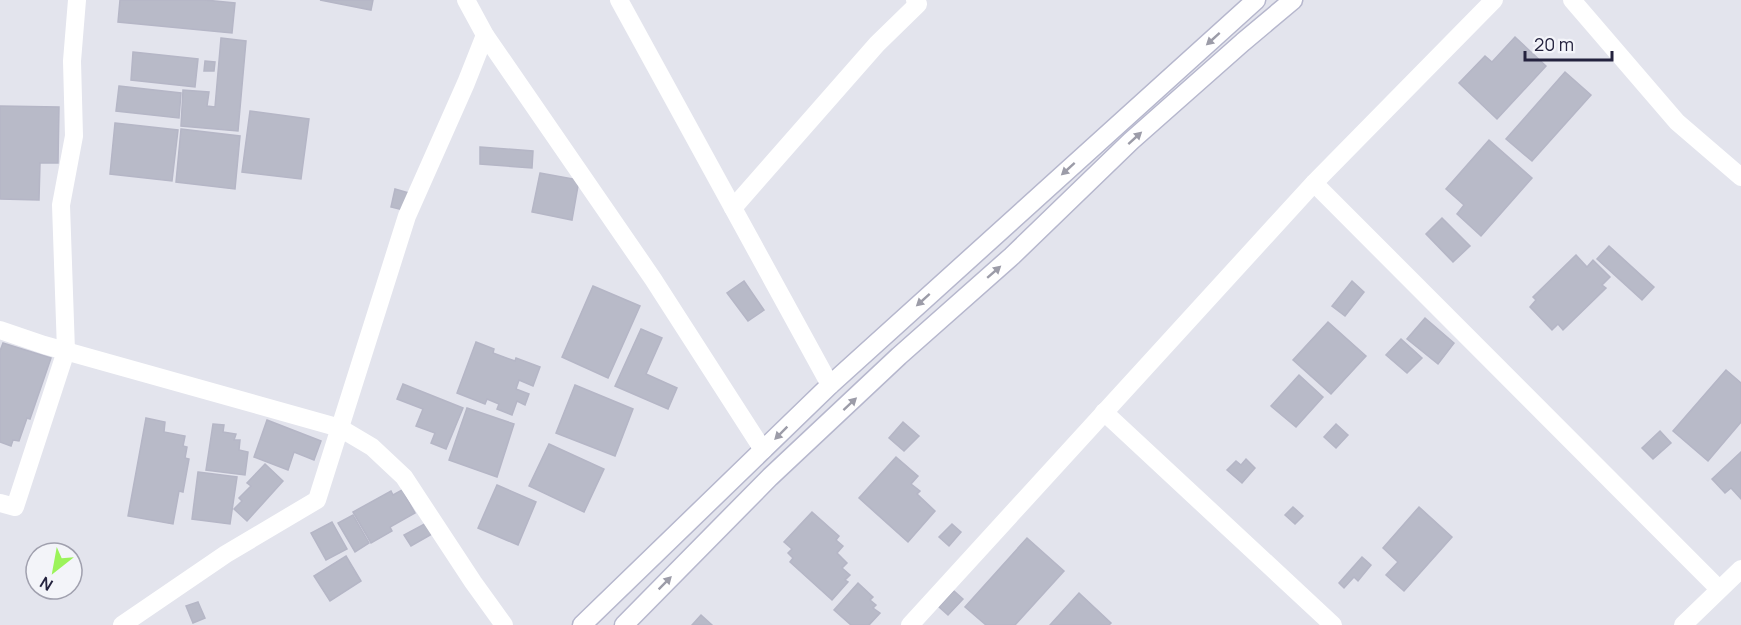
<svg xmlns="http://www.w3.org/2000/svg" width="1741" height="625" font-family="Manrope,sans-serif">
<style>
.building{fill:#b8bac8;stroke:#b5b6c6;stroke-width:1.5}
.lines{fill:none;stroke-linecap:round;stroke-linejoin:round}
.secondary-casing{stroke:#b6b7cd;stroke-width:21}
.street{stroke:#fff;stroke-width:18}
.secondary{stroke:#fff;stroke-width:18}
.oneway{fill:#9c9ca8}
</style>
<rect width="100%" height="100%" fill="#e3e4ed"/>
<!-- building -->
<g class="building">
<polygon points="120,0 205,0 235,3 232,33 118,22"/>
<polygon points="320,0 373,0 371,10"/>
<polygon points="1515,37 1546,66 1497,119 1459,83 1485,56 1492,62"/>
<polygon points="221,38 246,41 238,131 181,126 183,90 209,92 207,106 215,107"/>
<polygon points="133,52 198,59 195,87 131,80"/>
<polygon points="205,61 215,62 214,71 204,71"/>
<polygon points="1565,72 1591,95 1532,161 1506,139"/>
<polygon points="119,86 181,93 179,118 116,111"/>
<polygon points="0,106 59,107 58,163 40,163 39,200 0,199"/>
<polygon points="250,111 309,119 301,179 242,172"/>
<polygon points="115,123 178,130 172,181 110,174"/>
<polygon points="181,129 240,136 235,189 176,182"/>
<polygon points="1489,140 1532,178 1481,236 1457,214 1464,205 1446,189"/>
<polygon points="480,147 533,151 532,168 480,164"/>
<polygon points="540,173 579,180 572,220 532,212"/>
<polygon points="395,189 416,195 412,212 391,207"/>
<polygon points="1442,218 1470,246 1453,262 1426,234"/>
<polygon points="1609,246 1654,287 1642,300 1597,259"/>
<polygon points="1576,255 1587,267 1593,260 1610,277 1602,285 1606,288 1563,330 1558,324 1552,330 1530,307 1536,300 1533,297"/>
<polygon points="744,281 764,310 748,321 727,293"/>
<polygon points="1352,281 1364,292 1345,316 1332,306"/>
<polygon points="593,286 640,306 608,378 562,357"/>
<polygon points="1425,318 1454,343 1438,364 1407,339"/>
<polygon points="1328,322 1366,356 1331,394 1293,360"/>
<polygon points="641,329 662,338 646,374 677,388 668,409 615,386"/>
<polygon points="1401,339 1422,358 1407,373 1386,355"/>
<polygon points="476,342 494,349 493,353 515,361 516,358 540,367 533,386 519,380 516,389 529,394 525,405 517,401 512,415 497,409 499,404 487,399 485,404 457,393"/>
<polygon points="3,343 51,358 30,419 27,418 19,441 13,440 11,446 0,442 0,351"/>
<polygon points="1726,370 1741,383 1741,422 1708,461 1673,431"/>
<polygon points="1299,375 1323,397 1296,427 1271,406"/>
<polygon points="403,384 463,408 446,449 431,443 435,433 416,426 423,409 397,399"/>
<polygon points="575,385 633,409 615,456 556,433"/>
<polygon points="467,408 514,424 497,477 449,460"/>
<polygon points="146,418 165,422 164,432 185,436 183,446 187,447 185,458 189,459 183,492 179,491 173,524 128,516"/>
<polygon points="267,420 321,441 314,460 294,452 288,470 254,457"/>
<polygon points="903,422 919,436 904,451 889,438"/>
<polygon points="213,424 224,425 223,432 236,434 234,440 240,440 239,450 248,452 245,475 206,470"/>
<polygon points="1336,424 1348,435 1336,448 1324,437"/>
<polygon points="1660,431 1671,443 1653,459 1642,448"/>
<polygon points="549,444 604,469 584,512 529,486"/>
<polygon points="1741,452 1741,499 1731,488 1725,493 1712,479"/>
<polygon points="896,457 918,476 911,484 920,491 917,494 935,511 908,542 859,498"/>
<polygon points="1246,459 1255,468 1242,483 1227,470 1236,461 1241,465"/>
<polygon points="265,464 283,481 247,521 234,509 242,501 239,498 251,486 247,483"/>
<polygon points="198,472 237,477 230,524 192,519"/>
<polygon points="497,485 536,502 518,545 478,528"/>
<polygon points="402,490 415,513 390,527 392,531 371,543 353,512 391,491 393,495"/>
<polygon points="1293,507 1303,516 1295,524 1285,515"/>
<polygon points="1419,507 1452,537 1404,591 1386,575 1398,562 1383,548"/>
<polygon points="812,512 839,536 836,540 843,546 837,553 847,563 842,568 850,575 845,580 848,582 832,600 790,562 793,558 788,553 792,549 784,542"/>
<polygon points="353,515 369,543 355,552 338,523"/>
<polygon points="432,520 439,530 411,546 404,535"/>
<polygon points="332,522 347,549 326,560 311,533"/>
<polygon points="952,524 961,532 949,546 939,537"/>
<polygon points="1027,538 1064,571 1015,625 986,625 965,607"/>
<polygon points="346,556 361,581 330,601 314,576"/>
<polygon points="1362,557 1371,565 1358,581 1354,577 1344,588 1339,583"/>
<polygon points="858,583 873,597 870,600 876,605 873,608 880,613 869,625 851,625 834,610"/>
<polygon points="954,591 963,599 948,615 939,607"/>
<polygon points="1079,593 1111,623 1109,625 1050,625"/>
<polygon points="198,602 205,618 193,623 186,606"/>
<polygon points="701,615 712,625 692,625"/>
</g>
<g class="lines">
<!-- secondary casing -->
<g class="secondary-casing">
<g id="secondary">
<polyline points="582,625 830,385 1256,0"/>
<polyline points="624,625 770,477 899,356 1012,256 1131,141 1243,42 1293,0"/>
</g>
</g>
<!-- street -->
<g class="street">
<polyline points="466,0 485,35 653,279 763,450"/>
<polyline points="619,0 733,208"/>
<polyline points="1572,0 1677,122 1741,177"/>
<polyline points="1314,183 1719,589"/>
<polyline points="0,330 44,345 340,428 372,447 404,477 473,582 504,625"/>
<polyline points="830,385 733,208 877,44 918,4 915,0"/>
<polyline points="1104,412 1333,625"/>
<polyline points="0,503 15,507 66,351 61,205 74,136 72,61 77,0"/>
<polyline points="122,625 226,554 317,500 407,216 466,83 485,35"/>
<polyline points="910,625 1314,183 1494,0"/>
<polyline points="1683,625 1741,569"/>
</g>
<!-- secondary -->
<use href="#secondary" class="secondary"/>
</g>
<!-- one-way arrows -->
<defs><path id="oneway-solid" d="M-6-.8H1V-3.2L6.5 0L1 3.2V.8H-6Z" transform="scale(1.5)"/></defs>
<g class="oneway">
<use href="#oneway-solid" transform="translate(1213 39) rotate(138)"/>
<use href="#oneway-solid" transform="translate(1135 138) rotate(-42)"/>
<use href="#oneway-solid" transform="translate(1068 169) rotate(138)"/>
<use href="#oneway-solid" transform="translate(994 272) rotate(-41)"/>
<use href="#oneway-solid" transform="translate(923 300) rotate(138)"/>
<use href="#oneway-solid" transform="translate(850 404) rotate(-43)"/>
<use href="#oneway-solid" transform="translate(781 433) rotate(135)"/>
<use href="#oneway-solid" transform="translate(665 583) rotate(-45)"/>
</g>
<!-- north arrow -->
<g transform="translate(54 571) rotate(211)"><circle r="28" fill="#f3f4f9" stroke="#a0a0ae" stroke-width="1.5"/>
<path d="M0-4.5L10 22L0 15L-10 22Z" fill="#9bf35a"/>
<text y="-9" font-size="16" font-weight="bold" text-anchor="middle" fill="#24223e">N</text>
</g>
<!-- scale -->
<path d="M1525 51v9h87v-9" fill="none" stroke="#24223e" stroke-width="3"/>
<text x="1534" y="51" font-size="18" fill="#24223e" stroke="#f3f4f9" stroke-width="4.5" paint-order="stroke">20 m</text>
</svg>
